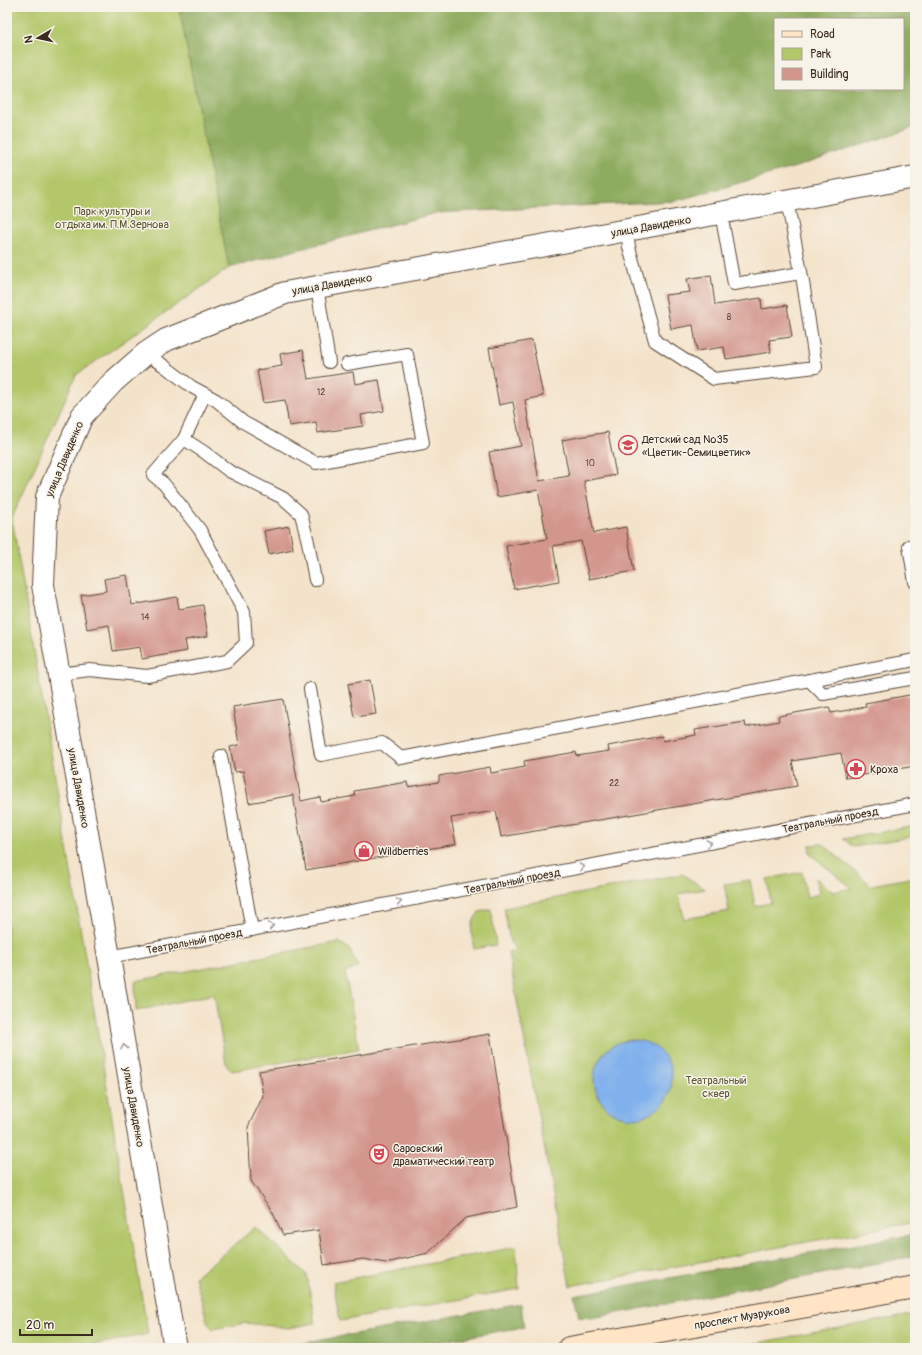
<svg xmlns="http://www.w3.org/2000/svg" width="922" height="1355" font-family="Pangolin,sans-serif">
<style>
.green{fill:#b3c76b;stroke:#777844}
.forest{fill:#8eac5f;stroke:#646b3e;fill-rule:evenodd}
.water{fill:#80b1ec;stroke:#5e6e85}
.building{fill:#d3968d}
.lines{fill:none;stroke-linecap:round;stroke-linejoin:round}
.service-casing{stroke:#574638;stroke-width:14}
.minor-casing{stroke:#574638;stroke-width:24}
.secondary-casing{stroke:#574638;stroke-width:24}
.service{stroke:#fff;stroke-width:12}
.minor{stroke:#fff;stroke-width:22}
.secondary{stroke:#ffe4c6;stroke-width:22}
.oneway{stroke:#a79f9a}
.labels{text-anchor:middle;stroke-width:3;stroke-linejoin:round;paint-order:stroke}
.number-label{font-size:9px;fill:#61453a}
.park-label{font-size:11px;fill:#595131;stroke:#f7f3e8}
.street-label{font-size:11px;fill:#3b2a1e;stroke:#f7f3e8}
.poi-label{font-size:11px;fill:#3b2a1e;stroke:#f7f3e8;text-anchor:start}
</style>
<rect width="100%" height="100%" fill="#f7f3e8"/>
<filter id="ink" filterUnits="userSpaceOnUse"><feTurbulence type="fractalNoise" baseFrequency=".025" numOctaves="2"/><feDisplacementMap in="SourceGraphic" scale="8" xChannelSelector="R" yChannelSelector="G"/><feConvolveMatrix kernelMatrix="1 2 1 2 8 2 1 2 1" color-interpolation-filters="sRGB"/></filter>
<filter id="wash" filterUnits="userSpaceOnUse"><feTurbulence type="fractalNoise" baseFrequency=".012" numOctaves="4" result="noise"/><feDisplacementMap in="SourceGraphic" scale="16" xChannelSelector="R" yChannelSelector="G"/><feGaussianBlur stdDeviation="0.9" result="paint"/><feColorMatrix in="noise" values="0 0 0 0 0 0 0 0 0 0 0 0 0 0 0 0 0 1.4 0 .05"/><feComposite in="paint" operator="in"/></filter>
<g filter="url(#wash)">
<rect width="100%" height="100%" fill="#f4e3cb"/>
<!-- green -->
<g class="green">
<polygon points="7,7 179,7 229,268 76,375 12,518 148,1334 79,1348 7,1348"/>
<polygon points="915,826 915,836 854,847 843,839"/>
<polygon points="823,844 871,885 915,877 915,1222 570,1286 508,952 517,950 510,942 504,908 682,874 705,889 679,894 684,919 729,911 724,884 750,880 755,906 771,903 767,879 802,872 807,897 819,894 816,878 833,892 852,888 810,854 809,845"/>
<path d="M491,909L496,945L474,949C471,932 469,926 479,912Z"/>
<polygon points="339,942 350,949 358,967 345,972 359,1049 232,1071 226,1064 214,994 136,1011 135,981"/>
<polygon points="256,1227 307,1275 315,1323 289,1328 246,1323 213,1329 208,1324 195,1277"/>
<polygon points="516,1247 519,1289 340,1321 333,1282"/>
<polygon points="915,1314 915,1344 890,1348 730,1348"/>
</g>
<!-- forest -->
<g class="forest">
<path d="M179,7H915V127L796,167L675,201L436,213L229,268ZM775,19H903V89H775Z"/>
<polygon points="915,1234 915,1256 592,1318 579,1317 574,1295"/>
<polygon points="521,1304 524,1327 402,1348 288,1348 288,1346"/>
</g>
<!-- water -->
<circle class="water" cx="633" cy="1079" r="39"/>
<g id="blocks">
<!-- building -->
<g class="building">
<polygon points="711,275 715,305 761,298 762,309 787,305 792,337 769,340 771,352 726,359 724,347 697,351 693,325 671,329 665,295 690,292 687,279"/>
<polygon points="532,340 543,396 525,400 539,481 569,476 562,440 608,432 616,475 584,481 594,533 626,527 634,571 589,579 581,541 553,546 559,581 514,589 506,546 547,539 538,490 497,497 489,452 521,446 513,402 499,405 489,348"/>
<polygon points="303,350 308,379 353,372 355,384 379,380 384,411 361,415 363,426 318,433 316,422 289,426 285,400 263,403 257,370 282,366 280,354"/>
<polygon points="289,526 293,549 269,554 264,531"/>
<polygon points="127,575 132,605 177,597 179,609 203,605 208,636 185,640 187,651 142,659 140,647 113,651 109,625 87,629 81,595 106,591 104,579"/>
<polygon points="370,680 376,714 354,717 348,684"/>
<polygon points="915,694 915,766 846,778 841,753 792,761 797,786 501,837 496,811 451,818 456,844 306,870 293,795 249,803 243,771 235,772 230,747 239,745 233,707 283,699 301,801 320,797 321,802 355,796 354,791 407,782 408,787 439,782 439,776 490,767 491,773 509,770 525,767 524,761 576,752 577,756 609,751 608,746 662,736 663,741 696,735 695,730 745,722 746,727 779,721 778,716 829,707 831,713 866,707 865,703"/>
<polygon points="490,1034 517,1207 466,1218 428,1253 386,1263 363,1259 324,1265 319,1230 283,1235 273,1213 251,1181 248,1127 263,1096 259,1071"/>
</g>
</g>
</g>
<g filter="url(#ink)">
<use href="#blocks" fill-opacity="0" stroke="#574638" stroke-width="1"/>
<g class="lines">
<!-- service casing -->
<g class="service-casing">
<g id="service">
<polyline points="721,213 734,284 801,273"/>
<polyline points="627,231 629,247 655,341 714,379 816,367 803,282 787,201"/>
<polyline points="317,287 329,362"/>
<polyline points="145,354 163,365 192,387 216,400 243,422 316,463 423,443 407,354 347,364"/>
<polyline points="184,439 204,452 229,471 283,498 301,514 308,542 315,580"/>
<polyline points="915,545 909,546 915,582"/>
<polyline points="59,674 90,670 147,676 227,661 246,643 244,612 200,530 164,484 153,475 184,439 205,394"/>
<polyline points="809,680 823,694 915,678"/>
<polyline points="310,689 321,755 382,743 401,758 915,660"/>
<polyline points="221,756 252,930"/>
<polyline points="109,957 915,804"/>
</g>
</g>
<!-- minor casing -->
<g class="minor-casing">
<polyline id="minor" points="175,1348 109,957 43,585 47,497 82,416 113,382 145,354 166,340 285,293 915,177"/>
</g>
<!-- secondary casing -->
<g class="secondary-casing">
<polyline id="secondary" points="569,1348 915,1287"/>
</g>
<!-- service -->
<use href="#service" class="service"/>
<!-- minor -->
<use href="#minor" class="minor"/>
<!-- secondary -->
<use href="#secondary" class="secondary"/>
</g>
<!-- one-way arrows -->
<defs><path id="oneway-chevron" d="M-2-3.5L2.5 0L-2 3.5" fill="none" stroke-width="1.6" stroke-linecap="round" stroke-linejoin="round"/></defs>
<g class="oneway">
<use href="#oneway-chevron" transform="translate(709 843) rotate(-11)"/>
<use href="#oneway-chevron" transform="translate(582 867) rotate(-11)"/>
<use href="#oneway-chevron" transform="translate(399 902) rotate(-11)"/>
<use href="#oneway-chevron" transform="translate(271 926) rotate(-11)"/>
<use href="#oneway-chevron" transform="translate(124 1047) rotate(-100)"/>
</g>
</g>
<!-- icons -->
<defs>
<g id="school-ring" transform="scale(1)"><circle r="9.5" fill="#f7f3e8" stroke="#d1495b" stroke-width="1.5"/><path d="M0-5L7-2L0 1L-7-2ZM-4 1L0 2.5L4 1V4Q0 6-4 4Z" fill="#d1495b"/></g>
<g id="pharmacy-ring" transform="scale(1)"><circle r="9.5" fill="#f7f3e8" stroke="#d1495b" stroke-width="1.5"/><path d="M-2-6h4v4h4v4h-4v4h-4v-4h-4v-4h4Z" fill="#d1495b"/></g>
<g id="shop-ring" transform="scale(1)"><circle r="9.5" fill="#f7f3e8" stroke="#d1495b" stroke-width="1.5"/><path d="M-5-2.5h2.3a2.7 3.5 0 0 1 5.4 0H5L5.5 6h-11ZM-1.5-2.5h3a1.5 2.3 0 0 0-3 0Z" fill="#d1495b"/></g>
<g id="theatre-ring" transform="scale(1)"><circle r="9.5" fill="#f7f3e8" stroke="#d1495b" stroke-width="1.5"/><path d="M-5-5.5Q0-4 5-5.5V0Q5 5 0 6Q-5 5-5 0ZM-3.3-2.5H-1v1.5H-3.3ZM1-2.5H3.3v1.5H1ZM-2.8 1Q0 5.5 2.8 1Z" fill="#d1495b"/></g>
</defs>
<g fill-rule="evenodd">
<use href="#school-ring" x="628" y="445"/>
<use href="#pharmacy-ring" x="856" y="769"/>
<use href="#shop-ring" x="364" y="851"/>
<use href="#theatre-ring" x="379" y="1154"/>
</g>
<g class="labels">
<!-- number labels -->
<g class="number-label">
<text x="729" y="320">8</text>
<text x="321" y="395">12</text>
<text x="590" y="466">10</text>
<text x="145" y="620">14</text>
<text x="614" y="786">22</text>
</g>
<!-- park labels -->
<g class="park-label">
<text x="112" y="215">Парк культуры и<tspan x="112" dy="13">отдыха им. П.М.Зернова</tspan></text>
<text x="716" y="1084">Театральный<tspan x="716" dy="13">сквер</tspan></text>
</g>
<!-- street labels -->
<g class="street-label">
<text transform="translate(651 226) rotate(-10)" y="4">улица Давиденко</text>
<text transform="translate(332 284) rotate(-10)" y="4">улица Давиденко</text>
<text transform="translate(64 459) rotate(-67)" y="4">улица Давиденко</text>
<text transform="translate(79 788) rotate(80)" y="4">улица Давиденко</text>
<text transform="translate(830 820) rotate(-11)" y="4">Театральный проезд</text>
<text transform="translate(512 881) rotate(-11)" y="4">Театральный проезд</text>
<text transform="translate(194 941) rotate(-11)" y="4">Театральный проезд</text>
<text transform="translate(134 1107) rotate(80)" y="4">улица Давиденко</text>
<text transform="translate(742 1317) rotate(-10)" y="4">проспект Музрукова</text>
</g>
<!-- poi labels -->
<g class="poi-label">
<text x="642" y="443">Детский сад №35<tspan x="642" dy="13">«Цветик-Семицветик»</tspan></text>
<text x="870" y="773">Кроха</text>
<text x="378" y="855">Wildberries</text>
<text x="393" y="1152">Саровский<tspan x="393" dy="13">драматический театр</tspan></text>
</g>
</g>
<!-- margin -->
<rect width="922" height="1355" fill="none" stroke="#f7f3e8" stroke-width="24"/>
<!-- legend -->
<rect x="774" y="18" width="130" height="72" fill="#f7f3e8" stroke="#aca397"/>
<rect x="782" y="31" width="20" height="6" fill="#ffe4c6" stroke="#aca397"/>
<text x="810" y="38" font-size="12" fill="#3b2a1e">Road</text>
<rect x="782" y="48" width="20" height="12" fill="#b3c76b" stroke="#aca397"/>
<text x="810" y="58" font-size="12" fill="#3b2a1e">Park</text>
<rect x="782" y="68" width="20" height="12" fill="#d3968d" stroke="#aca397"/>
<text x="810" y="78" font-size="12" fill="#3b2a1e">Building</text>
<!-- north arrow -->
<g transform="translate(38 38) rotate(261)" stroke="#f7f3e8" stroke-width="3" paint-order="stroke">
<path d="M0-3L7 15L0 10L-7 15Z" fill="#3b2a1e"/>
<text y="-6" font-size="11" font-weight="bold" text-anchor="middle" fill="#3b2a1e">N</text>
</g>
<!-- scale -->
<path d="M20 1329v6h72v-6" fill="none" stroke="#3b2a1e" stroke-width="2"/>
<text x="26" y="1329" font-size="12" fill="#3b2a1e" stroke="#f7f3e8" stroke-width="3" paint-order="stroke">20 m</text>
</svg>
